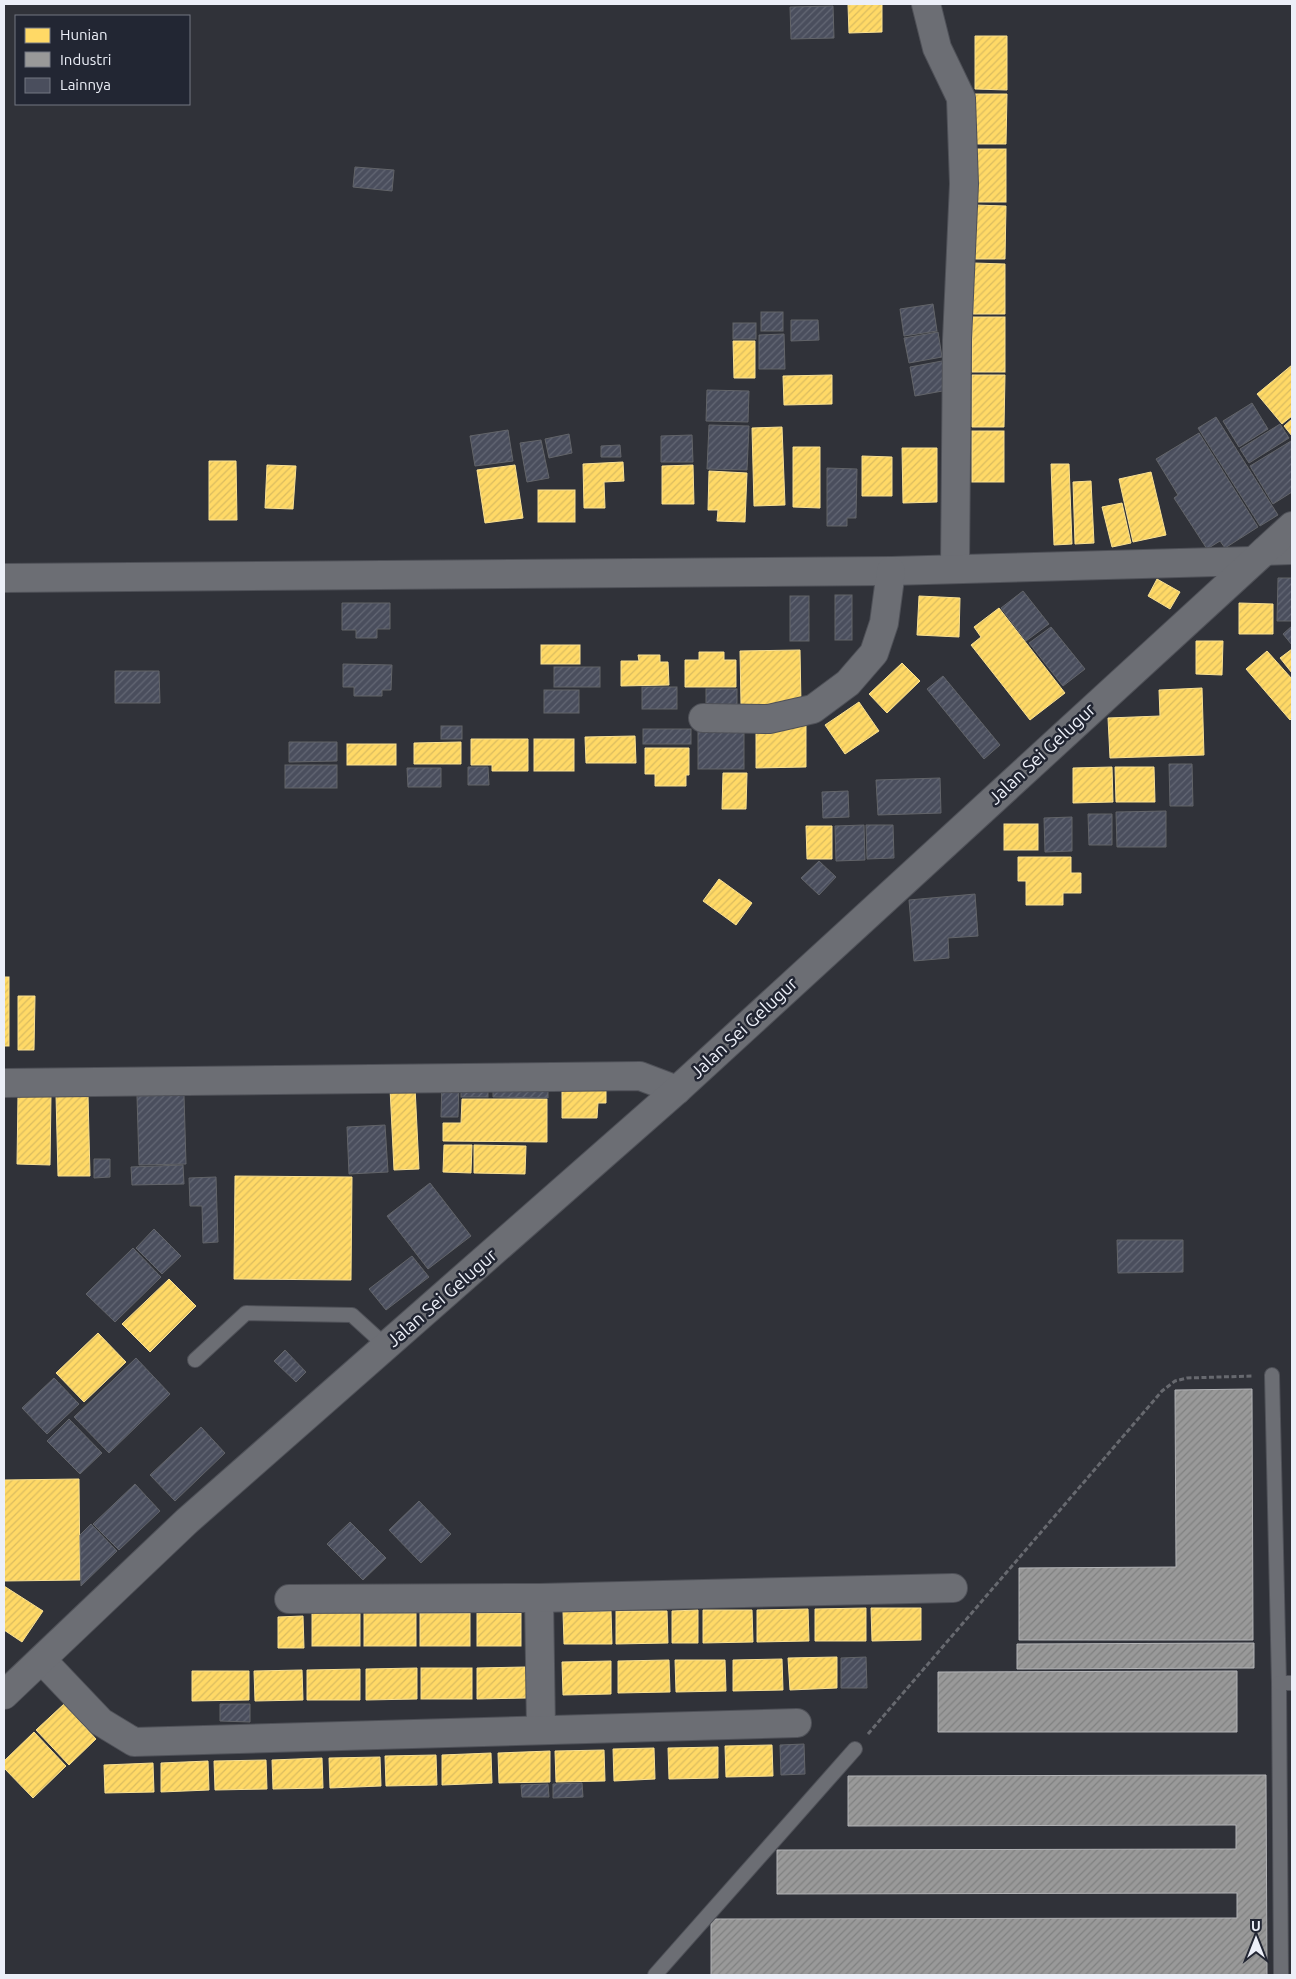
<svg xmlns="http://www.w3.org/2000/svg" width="1296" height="1979" font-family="Ubuntu,sans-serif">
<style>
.homes{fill:url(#homes-hatch);stroke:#f9e092}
.industry{fill:url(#industry-hatch);stroke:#b2b3b6}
.building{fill:url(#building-hatch);stroke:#626469}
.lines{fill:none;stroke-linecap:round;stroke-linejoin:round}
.service-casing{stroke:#4f5158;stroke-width:16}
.minor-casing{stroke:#4f5158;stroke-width:30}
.secondary-casing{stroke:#4f5158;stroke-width:30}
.path{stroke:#67696f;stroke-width:3;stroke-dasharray:5 2.5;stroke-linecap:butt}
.service{stroke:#6c6e74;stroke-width:14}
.minor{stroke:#6c6e74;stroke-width:28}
.secondary{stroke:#6c6e74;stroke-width:28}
.labels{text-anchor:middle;stroke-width:5;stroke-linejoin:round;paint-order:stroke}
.street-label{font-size:18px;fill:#eceff8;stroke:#222633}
</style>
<defs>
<pattern id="homes-hatch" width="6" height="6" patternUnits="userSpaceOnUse" patternTransform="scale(1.25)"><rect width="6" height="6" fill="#ffd966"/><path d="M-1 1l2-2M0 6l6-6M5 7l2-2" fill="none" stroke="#dabc60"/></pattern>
<pattern id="industry-hatch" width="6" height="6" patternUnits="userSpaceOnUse" patternTransform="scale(1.25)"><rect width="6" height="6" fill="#999"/><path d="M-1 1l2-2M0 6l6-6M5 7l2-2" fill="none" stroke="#808181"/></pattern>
<pattern id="building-hatch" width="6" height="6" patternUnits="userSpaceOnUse" patternTransform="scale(1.25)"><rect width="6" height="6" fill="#4a4e5d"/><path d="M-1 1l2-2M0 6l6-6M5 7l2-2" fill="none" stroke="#646875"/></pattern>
</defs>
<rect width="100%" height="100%" fill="#303239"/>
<!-- homes -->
<g class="homes">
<polygon points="882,4 882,32 849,33 848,5"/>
<polygon points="975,36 1007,36 1007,90 975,89"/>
<polygon points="975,94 1007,94 1006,144 975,144"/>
<rect x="974" y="149" width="32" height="53"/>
<polygon points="974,205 1006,206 1005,259 974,259"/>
<polygon points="974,263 1005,264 1005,314 973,314"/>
<rect x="972" y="317" width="33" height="55"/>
<polygon points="733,341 755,341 755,378 734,378"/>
<polygon points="1292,365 1292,416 1282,424 1257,394"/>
<polygon points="832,375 832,404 784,405 783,376"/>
<polygon points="972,375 1005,375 1004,427 972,427"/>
<polygon points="1292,419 1292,436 1284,426"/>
<polygon points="782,427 785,505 754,506 752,428"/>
<rect x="972" y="431" width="32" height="51"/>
<polygon points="793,447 820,447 820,508 793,507"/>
<polygon points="902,448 937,448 937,502 903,503"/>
<polygon points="862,456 892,457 892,496 862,496"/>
<polygon points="209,461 236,461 237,520 209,520"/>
<polygon points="623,462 624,481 604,482 605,508 584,508 583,464"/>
<polygon points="1051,464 1069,464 1072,544 1054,545"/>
<polygon points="267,465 296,466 293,509 265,508"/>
<polygon points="515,465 523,518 485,523 477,470"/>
<polygon points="693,465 694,504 662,504 662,466"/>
<polygon points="709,471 747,473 745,522 717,521 718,510 708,510"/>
<polygon points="1151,472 1166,535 1133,542 1119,479"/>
<polygon points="1091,481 1094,543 1075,544 1073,482"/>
<rect x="538" y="490" width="37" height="32"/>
<polygon points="1122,503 1131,543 1112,547 1102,507"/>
<polygon points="1157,579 1180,592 1170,609 1148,596"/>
<polygon points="919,596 960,598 959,637 917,635"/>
<polygon points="1239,603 1273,604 1273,634 1239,634"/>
<polygon points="999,608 1065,693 1030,720 971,645 981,637 974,627"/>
<polygon points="1196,641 1223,641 1222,675 1196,674"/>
<rect x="541" y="645" width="39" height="19"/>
<polygon points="1292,649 1292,673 1280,658"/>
<polygon points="800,650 801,704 741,705 740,651"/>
<polygon points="1267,651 1292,679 1292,718 1290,720 1246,669"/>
<polygon points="699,652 724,652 724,660 736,660 736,687 685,687 685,660 699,660"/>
<polygon points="638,655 660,655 660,662 668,662 669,685 621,686 621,661 639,661"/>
<polygon points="902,663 920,681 887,713 869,694"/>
<polygon points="1202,688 1204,755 1110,758 1108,718 1160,716 1159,690"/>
<polygon points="859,702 879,731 845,754 825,725"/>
<polygon points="806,724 806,767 756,768 756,725"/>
<polygon points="635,736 636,763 586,763 585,737"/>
<polygon points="471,739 528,739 528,771 492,771 492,765 471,765"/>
<rect x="534" y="739" width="40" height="32"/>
<polygon points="461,742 461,764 414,764 414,743"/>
<rect x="347" y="744" width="49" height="21"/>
<polygon points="645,748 689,748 689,775 686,775 686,786 655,786 655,774 645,774"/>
<polygon points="1112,767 1113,802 1073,803 1073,768"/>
<polygon points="1115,767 1154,767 1155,802 1116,802"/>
<polygon points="723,773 747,773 746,809 722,809"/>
<rect x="1004" y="824" width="34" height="26"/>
<polygon points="806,826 832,826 832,859 807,859"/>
<polygon points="1018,857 1071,857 1071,873 1081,873 1081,893 1063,893 1063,905 1026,905 1026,881 1018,881"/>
<polygon points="719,879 752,903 736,925 703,901"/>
<rect x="4" y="977" width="5" height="69"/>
<polygon points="18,996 35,996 34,1050 18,1050"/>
<polygon points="562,1085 606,1085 606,1103 598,1103 597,1118 562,1118"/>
<polygon points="415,1087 419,1169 394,1170 390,1088"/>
<polygon points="18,1095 51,1095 50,1165 17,1164"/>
<polygon points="56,1095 88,1095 90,1176 58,1176"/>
<polygon points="462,1099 547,1099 547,1142 443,1141 443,1123 461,1123"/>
<polygon points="444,1145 472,1145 471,1173 443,1172"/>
<polygon points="474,1145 526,1146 525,1174 474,1173"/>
<polygon points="235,1176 352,1177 351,1280 234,1279"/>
<polygon points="169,1279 196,1306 150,1352 122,1324"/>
<polygon points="98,1333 126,1362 84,1402 56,1373"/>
<polygon points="79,1479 80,1580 4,1581 4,1480"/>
<polygon points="4,1586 43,1611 22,1642 4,1630"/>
<polygon points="866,1608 866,1641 815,1641 815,1609"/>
<polygon points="871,1608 921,1608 921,1640 872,1641"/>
<polygon points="808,1609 809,1641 757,1642 757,1610"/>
<polygon points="698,1610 698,1643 672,1643 672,1611"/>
<polygon points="703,1610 752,1610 753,1642 703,1643"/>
<polygon points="611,1611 612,1644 564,1644 563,1612"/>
<polygon points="616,1611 667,1611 668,1643 616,1644"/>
<rect x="312" y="1613" width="48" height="33"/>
<rect x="364" y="1613" width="52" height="33"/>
<rect x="420" y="1613" width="50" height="33"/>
<rect x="477" y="1613" width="44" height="33"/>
<polygon points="303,1616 304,1648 278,1648 278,1617"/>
<polygon points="837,1657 837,1688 790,1690 788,1658"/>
<polygon points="782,1659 783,1690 733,1691 733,1660"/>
<polygon points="669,1660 670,1692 618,1693 618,1661"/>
<polygon points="675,1660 725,1660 726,1691 676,1692"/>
<polygon points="611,1661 611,1694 563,1695 562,1662"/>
<polygon points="526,1667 527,1698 477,1699 477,1668"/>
<polygon points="417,1668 417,1699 366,1700 366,1669"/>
<rect x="421" y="1668" width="51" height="31"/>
<polygon points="360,1669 360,1700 307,1700 307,1670"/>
<polygon points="302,1670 303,1700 255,1701 254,1671"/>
<polygon points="192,1671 249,1671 249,1700 192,1701"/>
<polygon points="64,1704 96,1739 69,1765 36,1730"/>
<polygon points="34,1732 66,1766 33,1798 4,1768 4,1761"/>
<polygon points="772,1745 773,1776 726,1777 725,1746"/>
<polygon points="718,1747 718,1778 669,1779 668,1748"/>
<polygon points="654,1748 655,1779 614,1781 613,1749"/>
<polygon points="604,1750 605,1781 556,1782 555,1751"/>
<polygon points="550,1751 550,1782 499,1783 498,1753"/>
<polygon points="491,1753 492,1783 442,1785 442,1755"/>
<polygon points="436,1755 437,1785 386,1786 385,1756"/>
<polygon points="380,1757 381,1786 330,1788 329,1758"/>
<polygon points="322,1758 323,1788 273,1789 272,1760"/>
<polygon points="266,1760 267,1789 215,1790 214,1761"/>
<polygon points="208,1761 209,1790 161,1792 161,1763"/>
<polygon points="153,1763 154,1792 105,1793 104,1765"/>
</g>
<!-- industry -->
<g class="industry">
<polygon points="1252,1389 1253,1640 1019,1640 1019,1568 1176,1567 1175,1390"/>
<polygon points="1254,1643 1254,1668 1017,1669 1017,1644"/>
<polygon points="1237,1671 1237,1732 938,1732 938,1672"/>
<polygon points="1266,1775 1267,1975 711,1975 711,1919 1237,1918 1237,1893 777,1894 777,1850 1236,1849 1236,1825 848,1826 848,1776"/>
</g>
<!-- building -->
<g class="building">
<polygon points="833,6 834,38 791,39 790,7"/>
<polygon points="355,167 394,170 392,191 353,187"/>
<polygon points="933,304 937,331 904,336 900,309"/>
<rect x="761" y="312" width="22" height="19"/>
<polygon points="791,320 818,320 819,340 791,341"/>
<rect x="733" y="323" width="23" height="16"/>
<polygon points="938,332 942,357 909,363 904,338"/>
<polygon points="784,334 785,369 759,369 759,335"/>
<polygon points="942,361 948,390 915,396 910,367"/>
<polygon points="707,390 749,391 748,422 706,421"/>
<polygon points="1252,403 1268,429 1239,447 1223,421"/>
<polygon points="1216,417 1278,515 1260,526 1198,428"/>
<polygon points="1280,424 1289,438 1249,463 1240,449"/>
<polygon points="709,425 749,426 747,470 707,469"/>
<polygon points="508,430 513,461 475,466 470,436"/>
<polygon points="1199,433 1258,527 1225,548 1220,541 1207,549 1174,498 1178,495 1156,459"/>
<polygon points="569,434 572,453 549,458 545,439"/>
<polygon points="692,435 693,462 661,462 661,436"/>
<polygon points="541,440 549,478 527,482 520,443"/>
<polygon points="1291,441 1292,492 1273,504 1250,466"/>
<polygon points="620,445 621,457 601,457 601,446"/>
<polygon points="827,468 857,469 856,518 847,518 847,526 827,526"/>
<polygon points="1278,578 1292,578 1292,621 1277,621"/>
<polygon points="1023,591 1049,624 1026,641 1001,608"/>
<rect x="835" y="595" width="17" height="45"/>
<rect x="790" y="596" width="19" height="45"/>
<polygon points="342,603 390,603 390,629 377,629 377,638 356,638 356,630 342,630"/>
<polygon points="1292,626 1292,645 1283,634"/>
<polygon points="1051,627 1085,669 1063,686 1029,643"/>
<polygon points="343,664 392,665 391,690 382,690 382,696 354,696 354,687 343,687"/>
<rect x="554" y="667" width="46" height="20"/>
<polygon points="115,671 159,671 160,703 115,703"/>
<polygon points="943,676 1000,745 984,759 927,689"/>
<rect x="642" y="687" width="35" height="22"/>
<rect x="706" y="689" width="31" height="17"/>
<rect x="544" y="690" width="35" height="23"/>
<rect x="441" y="726" width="21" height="13"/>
<rect x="698" y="728" width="46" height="41"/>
<rect x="643" y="729" width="48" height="15"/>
<polygon points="289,742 337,742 337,761 289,762"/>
<polygon points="1169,764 1192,764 1193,806 1170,806"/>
<rect x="285" y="765" width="52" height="23"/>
<polygon points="468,767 488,767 489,785 468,785"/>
<polygon points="407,768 441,768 441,787 408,787"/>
<polygon points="940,778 941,813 878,815 876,780"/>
<polygon points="848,791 849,817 823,818 822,792"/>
<polygon points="1166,811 1166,847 1117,847 1116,812"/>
<polygon points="1088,814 1112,814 1112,845 1089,845"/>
<polygon points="1072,817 1072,851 1045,852 1044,818"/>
<polygon points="864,825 865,860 836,861 835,826"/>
<polygon points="866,825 893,825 894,858 867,859"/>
<polygon points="819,861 836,877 819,895 801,878"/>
<polygon points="975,894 978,936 948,938 949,958 914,961 909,900"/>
<polygon points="493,1079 548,1079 548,1098 493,1097"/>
<rect x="461" y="1080" width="27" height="17"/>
<polygon points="442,1081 459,1081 458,1117 441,1117"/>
<polygon points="184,1095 186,1164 139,1165 137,1096"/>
<polygon points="385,1125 388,1172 349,1174 347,1127"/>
<polygon points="94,1159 110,1159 110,1177 94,1178"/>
<polygon points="183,1165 184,1184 132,1185 131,1167"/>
<polygon points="216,1177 218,1242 203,1243 202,1206 190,1206 189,1178"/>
<polygon points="430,1183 471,1236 428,1269 387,1216"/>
<polygon points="154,1229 181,1256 162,1274 136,1248"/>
<polygon points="1117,1240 1183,1240 1183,1272 1118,1273"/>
<polygon points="133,1248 161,1277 115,1322 86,1294"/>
<polygon points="412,1256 429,1277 386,1310 369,1289"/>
<polygon points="285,1350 306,1372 296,1382 274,1361"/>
<polygon points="136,1358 170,1394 109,1453 74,1417"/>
<polygon points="54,1378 79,1404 47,1434 22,1408"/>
<polygon points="69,1419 102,1453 80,1474 47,1441"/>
<polygon points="201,1427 225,1453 175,1501 150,1475"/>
<polygon points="135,1484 160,1511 119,1550 93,1524"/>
<polygon points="419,1501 451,1534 421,1563 389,1530"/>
<polygon points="350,1522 386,1558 363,1580 327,1544"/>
<polygon points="91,1524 117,1551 81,1586 80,1535"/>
<polygon points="866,1657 867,1688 841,1688 841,1658"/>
<polygon points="220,1704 250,1704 250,1722 220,1721"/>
<polygon points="804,1744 805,1774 781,1775 780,1745"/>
<polygon points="582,1783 583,1797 553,1798 553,1784"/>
<polygon points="548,1784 549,1797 522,1797 521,1785"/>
</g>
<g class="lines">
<!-- service casing -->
<g class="service-casing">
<g id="service">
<polyline points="195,1360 246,1313 352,1315 386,1346"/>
<polyline points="1272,1375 1279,1683 1281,1975"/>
<polyline points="1279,1683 1292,1683"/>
<polyline points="655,1975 855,1749"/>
</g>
</g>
<!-- minor casing -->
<g class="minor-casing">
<g id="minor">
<polyline points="926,4 937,48 961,98 964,184 957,340 955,568"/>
<polyline points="1265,551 1292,550"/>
<polyline points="4,578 891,571 1252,561"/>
<polyline points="703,718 769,719 813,709 848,683 874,653 884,623 891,571"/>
<polyline points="4,1083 640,1076 677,1090"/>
<polyline points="539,1598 541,1729"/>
<polyline points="289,1599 539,1598 953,1588"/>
<polyline points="42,1660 101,1722 134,1742 797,1723"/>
</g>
</g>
<!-- secondary casing -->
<g class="secondary-casing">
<polyline id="secondary" points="4,1695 187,1521 677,1090 1292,526"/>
</g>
<!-- path -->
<polyline class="path" points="868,1734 1162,1391 1175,1381 1187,1378 1252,1376"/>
<!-- service -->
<use href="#service" class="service"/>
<!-- minor -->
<use href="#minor" class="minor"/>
<!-- secondary -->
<use href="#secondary" class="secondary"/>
</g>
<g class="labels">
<!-- street labels -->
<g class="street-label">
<text transform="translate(1042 754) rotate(-43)" y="6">Jalan Sei Gelugur</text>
<text transform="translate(744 1028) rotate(-43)" y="6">Jalan Sei Gelugur</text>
<text transform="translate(442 1298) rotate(-41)" y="6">Jalan Sei Gelugur</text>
</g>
</g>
<!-- border -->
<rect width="1296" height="1979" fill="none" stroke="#eceff8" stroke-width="10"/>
<!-- legend -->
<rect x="15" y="15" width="175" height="90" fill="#222633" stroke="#737682"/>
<rect x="25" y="28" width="25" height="15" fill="#ffd966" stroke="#737682"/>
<text x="60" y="40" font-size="15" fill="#eceff8">Hunian</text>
<rect x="25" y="52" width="25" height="15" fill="#999999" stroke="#737682"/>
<text x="60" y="65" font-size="15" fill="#eceff8">Industri</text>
<rect x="25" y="78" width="25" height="15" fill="#4a4e5d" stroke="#737682"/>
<text x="60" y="90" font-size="15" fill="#eceff8">Lainnya</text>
<!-- north arrow -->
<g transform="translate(1256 1939)" stroke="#222633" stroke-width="4" paint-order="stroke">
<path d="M0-4L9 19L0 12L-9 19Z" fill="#eceff8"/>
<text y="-8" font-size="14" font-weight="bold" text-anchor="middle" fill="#eceff8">U</text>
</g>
</svg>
